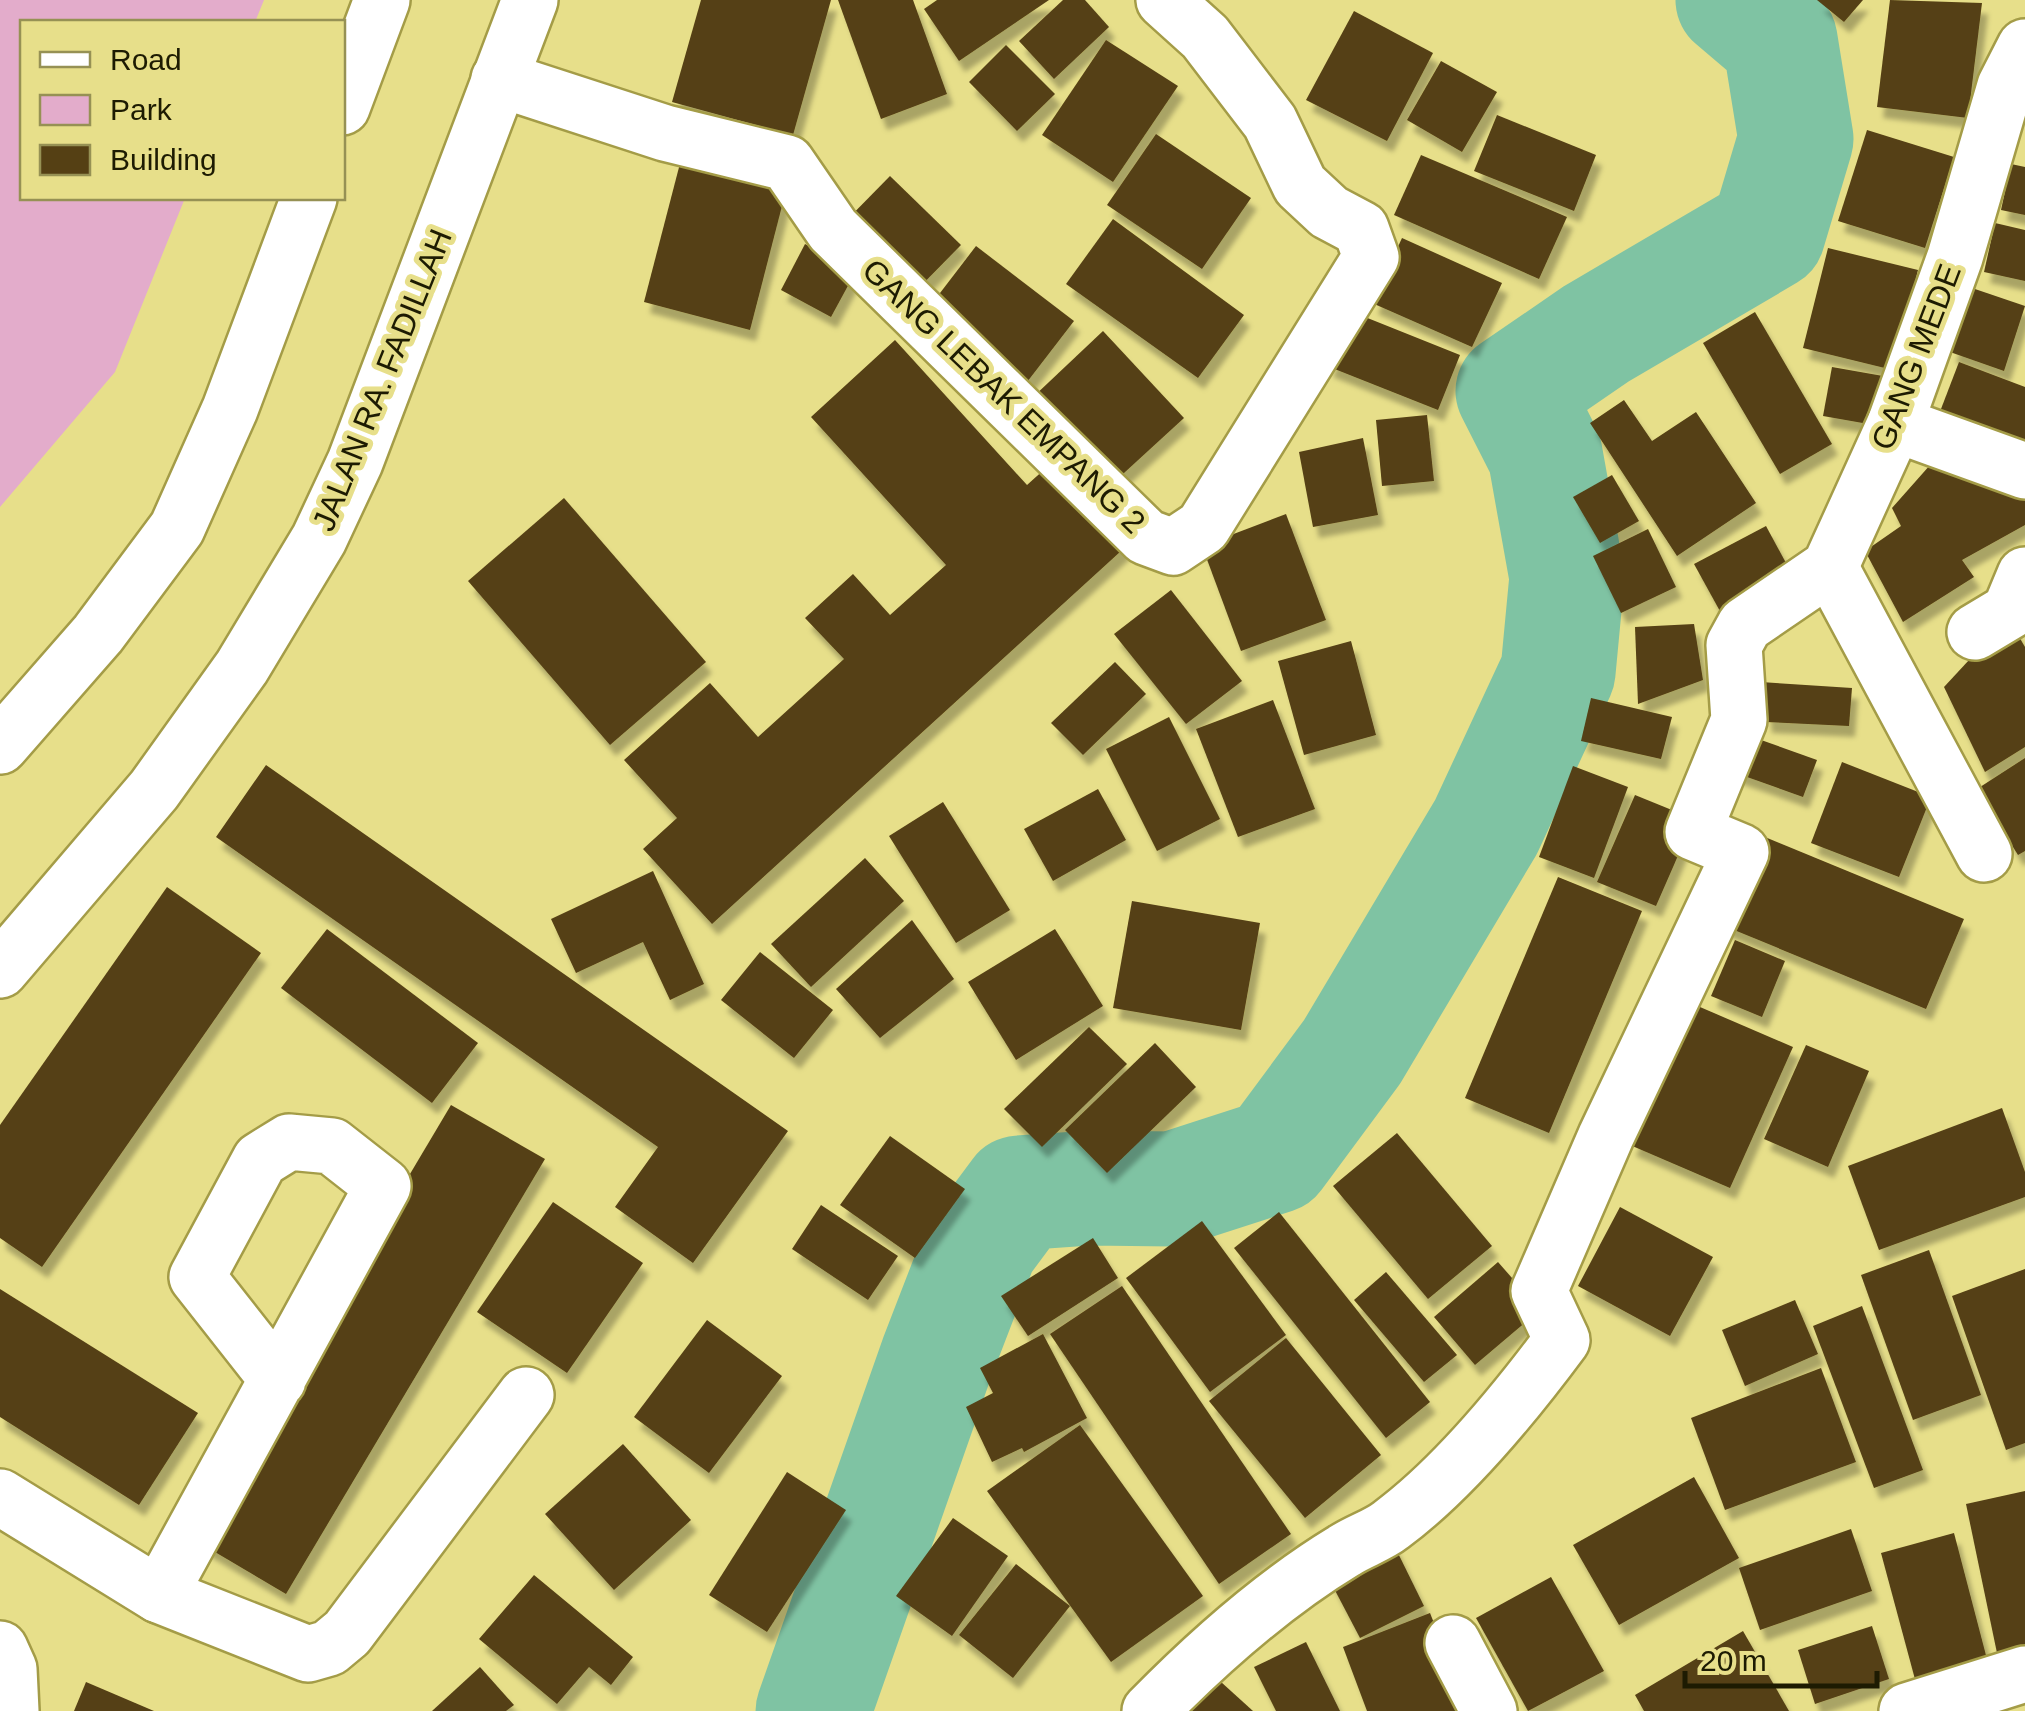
<svg xmlns="http://www.w3.org/2000/svg" width="2025" height="1711" font-family="Arial,sans-serif">
<style>
.green{fill:#e3accb}
.lines{fill:none;stroke-linecap:round;stroke-linejoin:round}
.river{stroke:#7fc3a3;stroke-width:115}
.building{fill:#554014;filter:url(#shadow)}
.minor-casing{stroke:#a49c47;stroke-width:60}
.secondary-casing{stroke:#a49c47;stroke-width:60}
.minor{stroke:#fff;stroke-width:55}
.secondary{stroke:#fff;stroke-width:55}
.labels{text-anchor:middle;stroke-width:10;stroke-linejoin:round;paint-order:stroke}
.street-label{font-size:32px;fill:#1d1b02;stroke:#e7df8a}
</style>
<defs>
<filter id="shadow"><feDropShadow dx="6" dy="11" stdDeviation="2.5" flood-color="#0004"/></filter>
</defs>
<rect width="100%" height="100%" fill="#e7df8a"/>
<!-- green -->
<polygon class="green" points="0,0 264,0 255,22 22,22 22,198 185,198 115,372 0,507"/>
<g class="lines">
<!-- river -->
<polyline class="river" points="813,1711 937,1358 981,1244 1019,1193 1090,1188 1173,1189 1275,1156 1352,1052 1486,827 1558,672 1567,577 1545,454 1513,391 1596,334 1768,233 1796,139 1780,40 1733,0"/>
</g>
<!-- building -->
<g class="building">
<polygon points="701,0 831,0 793,135 672,102"/>
<polygon points="838,0 913,0 947,94 881,119"/>
<polygon points="937,0 1049,0 959,61 924,9"/>
<polygon points="1063,0 1085,0 1109,27 1054,79 1019,41"/>
<polygon points="1817,0 1863,0 1844,22"/>
<polygon points="1890,0 1982,3 1968,118 1877,107"/>
<polygon points="1354,11 1433,53 1387,141 1306,100"/>
<polygon points="1106,40 1178,86 1113,182 1042,135"/>
<polygon points="1006,45 1055,94 1017,131 969,82"/>
<polygon points="1441,61 1497,92 1462,152 1407,120"/>
<polygon points="1497,115 1596,155 1574,211 1474,171"/>
<polygon points="1867,130 1954,157 1925,248 1838,221"/>
<polygon points="1156,134 1251,198 1202,269 1107,205"/>
<polygon points="684,148 790,175 750,330 644,302"/>
<polygon points="1421,155 1567,217 1539,279 1394,215"/>
<polygon points="2011,164 2025,167 2025,215 2001,210"/>
<polygon points="890,176 961,245 908,299 837,230"/>
<polygon points="1113,219 1244,315 1198,378 1066,284"/>
<polygon points="1995,223 2025,230 2025,281 1984,272"/>
<polygon points="1402,238 1502,283 1472,347 1372,303"/>
<polygon points="805,244 856,271 831,317 781,290"/>
<polygon points="976,246 1074,321 1024,386 927,310"/>
<polygon points="1828,248 1918,270 1893,370 1803,348"/>
<polygon points="1972,288 2025,306 2004,371 1950,352"/>
<polygon points="1350,311 1460,355 1438,410 1327,366"/>
<polygon points="1755,312 1832,444 1780,474 1703,343"/>
<polygon points="1103,331 1184,418 1112,484 1031,399"/>
<polygon points="895,340 1027,485 1057,458 1132,541 712,924 643,849 677,818 624,760 710,683 758,737 844,659 805,618 853,574 890,615 946,565 811,417"/>
<polygon points="1959,362 2025,387 2025,457 1936,422"/>
<polygon points="1832,367 1883,376 1874,425 1823,416"/>
<polygon points="1624,400 1652,441 1696,412 1756,503 1677,556 1590,423"/>
<polygon points="1427,415 1434,481 1382,486 1376,420"/>
<polygon points="1363,438 1378,515 1313,527 1299,452"/>
<polygon points="1946,447 2025,479 2025,525 1962,560 1974,577 1903,622 1865,551 1901,526 1892,508"/>
<polygon points="1612,475 1639,521 1600,543 1573,497"/>
<polygon points="564,498 706,662 610,745 468,581"/>
<polygon points="1286,514 1326,620 1241,651 1202,546"/>
<polygon points="1766,526 1792,574 1721,613 1694,564"/>
<polygon points="1648,529 1676,587 1621,613 1593,556"/>
<polygon points="1171,590 1242,681 1186,724 1114,634"/>
<polygon points="2008,618 2025,647 2025,747 1985,772 1944,687"/>
<polygon points="1694,624 1703,680 1638,704 1635,627"/>
<polygon points="1351,641 1376,735 1304,755 1278,661"/>
<polygon points="1115,662 1146,694 1083,755 1051,723"/>
<polygon points="1761,682 1852,688 1849,726 1766,722"/>
<polygon points="1591,698 1672,717 1661,759 1581,741"/>
<polygon points="1273,700 1315,809 1238,837 1196,729"/>
<polygon points="1169,717 1220,819 1157,851 1106,749"/>
<polygon points="1747,735 1817,760 1803,797 1733,772"/>
<polygon points="2025,758 2025,851 2018,855 1977,789"/>
<polygon points="1842,762 1931,797 1899,877 1811,843"/>
<polygon points="266,765 788,1131 693,1263 615,1207 658,1147 216,837"/>
<polygon points="1573,766 1628,787 1594,878 1539,857"/>
<polygon points="1098,789 1126,840 1053,881 1024,829"/>
<polygon points="1635,795 1694,819 1656,906 1597,882"/>
<polygon points="943,802 1010,910 956,943 889,836"/>
<polygon points="1760,835 1964,919 1926,1009 1722,925"/>
<polygon points="865,858 904,901 811,987 771,944"/>
<polygon points="653,871 704,984 670,1000 643,942 576,973 551,919"/>
<polygon points="1558,877 1642,911 1549,1133 1465,1098"/>
<polygon points="167,887 261,953 42,1267 0,1238 0,1125"/>
<polygon points="1132,901 1260,923 1241,1030 1113,1008"/>
<polygon points="912,920 954,979 880,1038 836,989"/>
<polygon points="327,929 478,1043 432,1103 281,988"/>
<polygon points="1055,929 1103,1006 1016,1060 968,982"/>
<polygon points="1735,940 1785,961 1762,1017 1711,996"/>
<polygon points="760,952 833,1010 794,1058 721,1000"/>
<polygon points="1693,1004 1793,1047 1730,1188 1630,1145"/>
<polygon points="1089,1027 1127,1064 1042,1147 1004,1109"/>
<polygon points="1155,1043 1196,1087 1107,1173 1065,1130"/>
<polygon points="1806,1045 1869,1071 1828,1167 1764,1139"/>
<polygon points="451,1105 545,1159 286,1594 193,1539"/>
<polygon points="2002,1108 2025,1172 2025,1197 1879,1250 1848,1166"/>
<polygon points="1397,1133 1492,1246 1428,1299 1333,1186"/>
<polygon points="890,1136 965,1189 915,1258 840,1205"/>
<polygon points="553,1202 643,1263 567,1373 477,1312"/>
<polygon points="821,1205 898,1256 868,1300 792,1249"/>
<polygon points="1620,1207 1713,1257 1670,1336 1578,1286"/>
<polygon points="1279,1212 1430,1402 1386,1438 1234,1248"/>
<polygon points="1202,1221 1286,1335 1210,1392 1126,1278"/>
<polygon points="1093,1238 1118,1278 1028,1336 1001,1296"/>
<polygon points="1929,1250 1981,1395 1913,1420 1861,1275"/>
<polygon points="1498,1262 1540,1310 1475,1365 1434,1317"/>
<polygon points="2025,1269 2025,1443 2006,1450 1952,1296"/>
<polygon points="1386,1272 1457,1355 1424,1382 1354,1300"/>
<polygon points="1122,1286 1291,1534 1219,1584 1050,1334"/>
<polygon points="0,1289 198,1413 139,1505 0,1417"/>
<polygon points="1795,1300 1818,1354 1745,1386 1722,1330"/>
<polygon points="1862,1306 1923,1470 1874,1488 1813,1326"/>
<polygon points="707,1320 782,1376 709,1473 634,1417"/>
<polygon points="1043,1334 1087,1418 1024,1452 1022,1448 992,1462 966,1407 993,1393 980,1368"/>
<polygon points="1286,1338 1381,1455 1305,1518 1209,1401"/>
<polygon points="1821,1368 1856,1462 1725,1510 1691,1418"/>
<polygon points="1080,1425 1203,1596 1111,1662 987,1491"/>
<polygon points="623,1444 691,1520 614,1590 545,1514"/>
<polygon points="787,1472 846,1510 767,1632 709,1595"/>
<polygon points="1694,1477 1739,1558 1619,1625 1573,1545"/>
<polygon points="2025,1491 2025,1647 1997,1653 1966,1504"/>
<polygon points="953,1518 1008,1556 952,1636 896,1596"/>
<polygon points="1851,1529 1872,1591 1760,1630 1739,1568"/>
<polygon points="1954,1533 1988,1663 1916,1683 1881,1553"/>
<polygon points="1393,1543 1424,1606 1360,1638 1328,1577"/>
<polygon points="1016,1564 1070,1606 1013,1678 959,1635"/>
<polygon points="534,1575 633,1657 611,1685 589,1667 557,1704 479,1639"/>
<polygon points="1551,1577 1604,1671 1528,1711 1476,1618"/>
<polygon points="1430,1613 1469,1711 1367,1711 1343,1647"/>
<polygon points="1872,1626 1889,1679 1815,1704 1798,1650"/>
<polygon points="1743,1631 1789,1711 1644,1711 1635,1695"/>
<polygon points="1306,1642 1340,1711 1276,1711 1254,1667"/>
<polygon points="480,1667 514,1705 506,1711 432,1711"/>
<polygon points="1210,1672 1253,1711 1175,1711"/>
<polygon points="86,1682 154,1711 74,1711"/>
</g>
<g class="lines">
<!-- minor casing -->
<g class="minor-casing">
<g id="minor">
<polyline points="499,79 665,133 787,163 833,230 1146,537 1173,547 1203,527 1371,257 1361,229 1329,212 1300,185 1270,122 1205,37 1164,0"/>
<polyline points="1895,424 2025,471"/>
<polyline points="1830,567 1984,854"/>
<polyline points="1975,632 2010,611 2025,575"/>
<polyline points="0,1497 159,1595 308,1654 329,1648 347,1633 526,1395"/>
<polyline points="159,1595 383,1186 332,1146 289,1142 260,1160 197,1277 278,1380"/>
<polyline points="1453,1643 1489,1711"/>
<polyline points="0,1649 9,1669 11,1711"/>
<path d="M1150,1711C1208,1652 1273,1594 1344,1551C1359,1541 1377,1536 1391,1525C1453,1479 1516,1402 1562,1340L1539,1291L1606,1136L1741,852L1693,832L1739,720L1734,645L1745,625L1830,567L1895,424L1955,257L2005,86L2025,47"/>
<polyline points="1907,1711 2025,1674"/>
</g>
</g>
<!-- secondary casing -->
<g class="secondary-casing">
<g id="secondary">
<polyline points="342,107 382,0"/>
<polyline points="0,746 98,634 177,528 230,409 309,198"/>
<polyline points="0,970 154,790 242,667 319,539 355,462 530,0"/>
</g>
</g>
<!-- minor -->
<use href="#minor" class="minor"/>
<!-- secondary -->
<use href="#secondary" class="secondary"/>
</g>
<g class="labels">
<!-- street labels -->
<g class="street-label">
<text transform="translate(1916 357) rotate(-69)" y="11">GANG MEDE</text>
<text transform="translate(382 380) rotate(-68)" y="11">JALAN RA. FADILLAH</text>
<text transform="translate(1004 396) rotate(44)" y="11">GANG LEBAK EMPANG 2</text>
</g>
</g>
<!-- legend -->
<rect x="20" y="20" width="325" height="180" fill="#e7df8a" stroke="#969154" stroke-width="2.5"/>
<rect x="40" y="52" width="50" height="15" fill="#ffffff" stroke="#969154" stroke-width="2.5"/>
<text x="110" y="70" font-size="30" fill="#1d1b02">Road</text>
<rect x="40" y="95" width="50" height="30" fill="#e3accb" stroke="#969154" stroke-width="2.5"/>
<text x="110" y="120" font-size="30" fill="#1d1b02">Park</text>
<rect x="40" y="145" width="50" height="30" fill="#554014" stroke="#969154" stroke-width="2.5"/>
<text x="110" y="170" font-size="30" fill="#1d1b02">Building</text>
<!-- scale -->
<path d="M1685 1671v15h192v-15" fill="none" stroke="#1d1b02" stroke-width="5"/>
<text x="1700" y="1671" font-size="30" fill="#1d1b02" stroke="#e7df8a" stroke-width="8" paint-order="stroke">20 m</text>
</svg>
